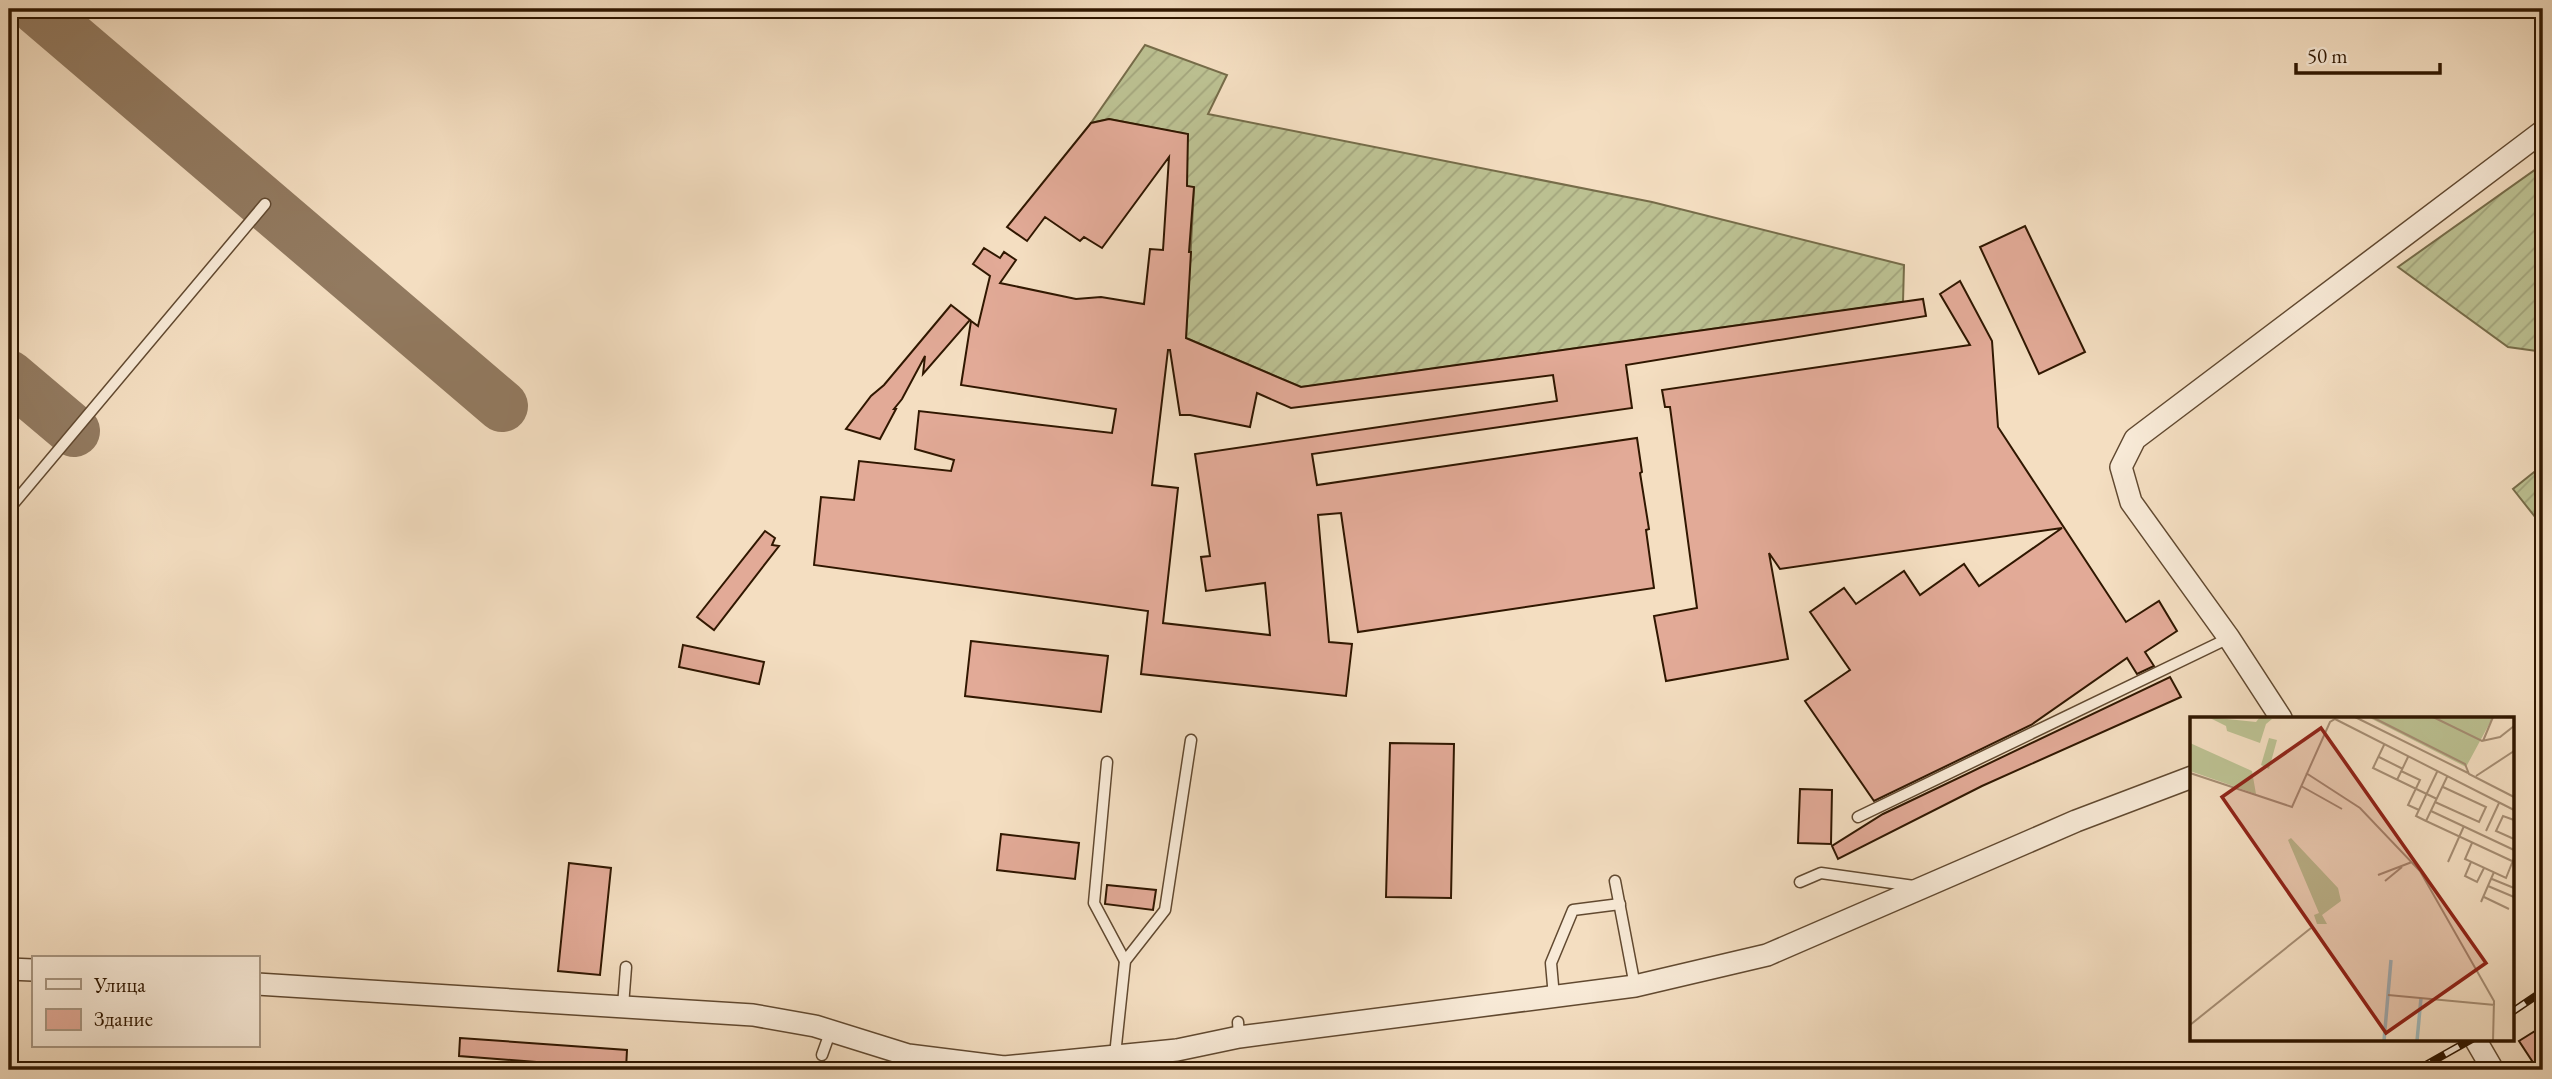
<svg xmlns="http://www.w3.org/2000/svg" width="2552" height="1079" font-family="'EB Garamond',serif">
<style>
.garden{fill:url(#garden-furrows);stroke:#766c49;stroke-width:2}
.lines{fill:none;stroke-linecap:round;stroke-linejoin:round}
.taxiway{stroke:#927a60;stroke-width:52}
.building{fill:#e2aa97;stroke:#301700;stroke-width:2;fill-rule:evenodd}
.service-casing{stroke:#614930;stroke-width:13}
.minor-casing{stroke:#614930;stroke-width:24}
.service{stroke:#f8ead7;stroke-width:10}
.minor{stroke:#f8ead7;stroke-width:21}
.rail-casing{stroke:#301700;stroke-width:8}
.rail{stroke:#f8ead7;stroke-width:5;stroke-dasharray:16;stroke-linecap:butt}
.inset-river{fill:none;stroke:#a0babc;stroke-width:3.5}
.inset-road{fill:none;stroke:#a68e74;stroke-width:2}
.view{fill:#8f2418;fill-opacity:0.15;stroke:#8f2418;stroke-width:3.5}
.inset-edge{fill:none;stroke:#301700;stroke-width:3.5}
</style>
<defs>
<pattern id="garden-furrows" width="10" height="10" patternUnits="userSpaceOnUse" patternTransform="scale(1.75)"><rect width="10" height="10" fill="#bcc192"/><path d="M-1 1l2-2M0 10L10 0M9 11l2-2" fill="none" stroke="#a2a57c"/></pattern>
</defs>
<rect width="100%" height="100%" fill="#f4dec1"/>
<filter id="stains"><feTurbulence type="fractalNoise" baseFrequency=".00286" numOctaves="4"/><feColorMatrix values="0 0 0 0 .2 0 0 0 0 .09 0 0 0 0 .02 0 0 0 .5 -.17"/></filter>
<radialGradient id="worn" r=".72"><stop offset=".6" stop-color="#630" stop-opacity="0"/><stop offset="1" stop-color="#630" stop-opacity=".3"/></radialGradient>
<!-- garden -->
<g class="garden">
<polygon points="1145,45 1227,75 1208,114 1652,202 1904,265 1903,302 1301,387 1186,338 1194,188 1187,186 1187,134 1109,119 1091,123"/>
<polygon points="2543,164 2543,352 2508,347 2398,267"/>
<polygon points="2543,465 2543,527 2513,489"/>
</g>
<g class="lines">
<!-- taxiway -->
<g class="taxiway">
<polyline points="37,9 502,406"/>
<polyline points="9,376 74,431"/>
</g>
</g>
<!-- building -->
<g class="building">
<path d="M1109,119L1188,134L1187,186L1194,187L1189,252H1191L1186,338L1301,387L1923,299L1926,316L1626,365L1632,408L1312,454L1317,485L1637,438L1642,472L1640,473L1649,529L1646,530L1654,588L1358,632L1341,513L1318,515L1329,642L1352,644L1346,696L1141,674L1148,611L814,565L821,497L854,500L859,461L951,471L954,460L915,449L919,411L1112,433L1116,409L961,385L971,321L978,326L990,276L973,264L984,248L1000,258L1004,252L1016,260L1000,283L1076,299L1101,297L1144,304L1150,249L1163,250L1169,157L1102,248L1084,237L1080,241L1045,217L1027,241L1007,227L1091,123ZM1168,350H1170L1180,415H1190L1250,427L1257,393L1291,408L1553,375L1557,401L1195,454L1210,556L1201,557L1206,591L1265,583L1270,635L1163,623L1178,488L1152,485Z"/>
<polygon points="2025,226 2085,352 2039,374 1980,247"/>
<polygon points="1960,281 1992,341 1998,427 2126,622 2159,601 2177,631 2145,652 2154,666 2137,674 2127,658 2031,725 1874,801 1805,701 1850,670 1810,612 1844,588 1856,604 1904,571 1920,595 1964,564 1979,586 2062,528 1780,569 1769,553 1788,659 1666,681 1654,616 1697,608 1670,407 1665,407 1662,390 1970,345 1940,294"/>
<polygon points="951,305 970,320 923,374 925,356 902,399 894,409 896,409 880,439 846,429 871,396 884,385"/>
<polygon points="765,531 775,538 772,545 779,546 714,630 697,617"/>
<polygon points="971,641 1108,656 1101,712 965,696"/>
<polygon points="683,645 764,662 759,684 679,667"/>
<polygon points="2170,677 2181,697 1982,786 1838,859 1832,846 1883,814"/>
<polygon points="1390,743 1454,744 1451,898 1386,897"/>
<polygon points="1800,789 1832,790 1831,844 1798,843"/>
<polygon points="1001,834 1079,843 1075,879 997,870"/>
<polygon points="569,863 611,868 600,975 558,971"/>
<polygon points="1107,885 1156,890 1153,910 1105,904"/>
<polygon points="2543,1026 2543,1070 2538,1070 2519,1041"/>
<polygon points="460,1038 627,1050 626,1069 459,1056"/>
</g>
<g class="lines">
<!-- service casing -->
<g class="service-casing">
<g id="service">
<polyline points="9,509 265,204"/>
<polyline points="1107,762 1094,903 1125,961"/>
<polyline points="1858,817 2229,638"/>
<polyline points="1615,881 1635,986"/>
<polyline points="1800,882 1821,873 1914,886"/>
<polyline points="1554,997 1551,963 1573,910 1620,904"/>
<polyline points="623,1006 626,967"/>
<polyline points="1238,1022 1239,1037"/>
<polyline points="822,1055 831,1030"/>
<polyline points="1115,1055 1125,961 1165,910 1191,740"/>
</g>
</g>
<!-- minor casing -->
<g class="minor-casing">
<g id="minor">
<polyline points="2281,718 2229,638 2131,502 2121,467 2135,439 2543,131"/>
<polyline points="9,969 33,970"/>
<polyline points="257,984 753,1015 815,1026 908,1055 1004,1067 1177,1050 1239,1037 1635,986 1767,955 2076,821 2192,777"/>
<polyline points="2475,1039 2493,1070"/>
</g>
</g>
<!-- service -->
<use href="#service" class="service"/>
<!-- minor -->
<use href="#minor" class="minor"/>
<!-- rail casing -->
<g class="rail-casing">
<g id="rail">
<polyline points="2512,1012 2543,991"/>
<polyline points="2417,1070 2472,1039"/>
</g>
</g>
<!-- rail -->
<use href="#rail" class="rail"/>
</g>
<!-- overview -->
<g transform="translate(2190 717)">
<rect width="324" height="324" fill="#f4dec1"/>
<path d="M18,0L66,5L70,0L82,2L76,7L70,26L37,14L36,9Z" fill="#bcc192"/>
<path d="M178,0H303L276,50ZM79,21L87,23L79,52L71,48ZM0,26L62,54L66,77L0,54ZM101,121L148,171L151,184L132,198L137,207H127L124,198L129,196L98,123Z" fill="#bcc192"/>
<path class="inset-river" d="M194,324L201,243M227,324L231,281"/>
<path class="inset-road" d="M165,0L278,56M182,0L275,47L279,57L324,80M243,0L292,24L310,20L324,9M293,24L303,0M194,28L183,51L247,82M189,40L213,52M211,54L230,63L218,88L229,93M0,56L102,90L140,5L145,2L324,93M116,56L170,91L230,154L304,284L303,324M286,59L324,34M257,60L236,104L322,144M207,63L218,40M111,69L152,92M245,85L289,105L296,90L253,70M241,94L324,133M324,103L313,99L306,114L324,122M236,104L226,99L247,55M296,114L309,86M282,126L275,142L316,161L324,141M258,145L274,109M281,145L275,159L287,165L294,151M188,158L222,145M302,162L324,171M195,164L212,150M298,169L324,180M294,180L319,192M291,185L304,155M324,257V288M198,278L305,288M0,308L121,211"/>
<path class="view" d="M131,11L296,246L196,316L32,80Z"/>
<rect width="324" height="324" class="inset-edge"/>
</g>
<!-- margin -->
<rect width="2552" height="1079" fill="none" stroke="#f4dec1" stroke-width="35"/>
<rect x="10" y="10" width="2531" height="1058" fill="none" stroke="#301700" stroke-width="3.5"/>
<rect x="18" y="18" width="2517" height="1044" fill="none" stroke="#301700" stroke-width="2"/>
<!-- legend -->
<rect x="32" y="956" width="228" height="91" fill="#f8ead7" stroke="#a89681" stroke-width="2"/>
<rect x="46" y="979" width="35" height="10" fill="#f8ead7" stroke="#a89681" stroke-width="2"/>
<text x="94" y="992" font-size="21" fill="#301700">Улица</text>
<rect x="46" y="1009" width="35" height="21" fill="#e2aa97" stroke="#a89681" stroke-width="2"/>
<text x="94" y="1026" font-size="21" fill="#301700">Здание</text>
<!-- scale -->
<path d="M2296 63v10h144v-10" fill="none" stroke="#301700" stroke-width="3.5"/>
<text x="2307" y="63" font-size="21" fill="#301700" stroke="#f8ead7" stroke-width="5" paint-order="stroke">50 m</text>
<rect width="100%" height="100%" filter="url(#stains)"/>
<rect width="100%" height="100%" fill="url(#worn)"/>
</svg>
